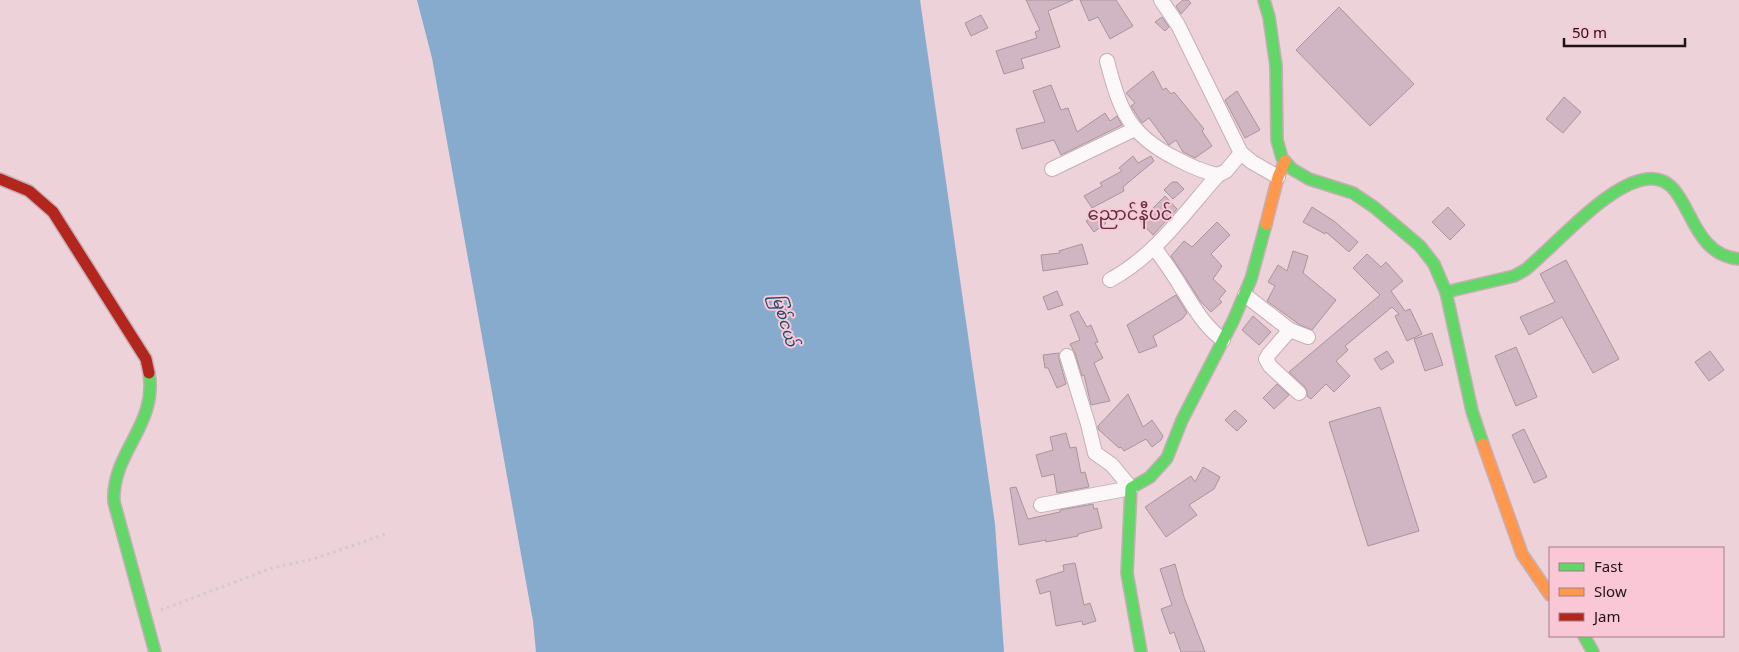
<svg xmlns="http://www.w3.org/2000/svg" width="1739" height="652" font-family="Georgia,'Noto Sans Myanmar',serif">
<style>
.water{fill:#86abcd}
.building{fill:#cfb6c2;stroke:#a8959d}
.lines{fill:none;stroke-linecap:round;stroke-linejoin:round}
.street-casing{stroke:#c5afb5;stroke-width:16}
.fast-casing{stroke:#c5afb5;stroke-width:14}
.slow-casing{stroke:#c5afb5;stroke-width:14}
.jam-casing{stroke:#c5afb5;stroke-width:14}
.path{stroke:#d3cacd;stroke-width:3;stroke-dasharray:2.5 4;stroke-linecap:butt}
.street{stroke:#fcf8f9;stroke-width:14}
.fast{stroke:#63d668;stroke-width:11}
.slow{stroke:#ff974d;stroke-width:11}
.jam{stroke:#b3261e;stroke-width:11}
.labels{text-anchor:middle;stroke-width:4;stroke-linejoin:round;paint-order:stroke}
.water-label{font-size:16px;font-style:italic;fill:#1b4c6b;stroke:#f9c7d5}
.quarter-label{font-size:18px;fill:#5a323e;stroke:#f9c7d5}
</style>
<rect width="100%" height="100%" fill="#eed2da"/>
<!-- water -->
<polygon class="water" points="417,0 920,0 995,524 1004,652 536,652 533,621 432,58"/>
<!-- building -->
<g class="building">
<polygon points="1026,0 1073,0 1048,11 1060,47 1021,59 1024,68 1004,74 996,51 1037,38 1035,32 1040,30"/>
<polygon points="1080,0 1116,0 1133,26 1110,39 1098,17 1089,21"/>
<polygon points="1183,0 1188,0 1191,3 1181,14 1176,6"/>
<polygon points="1339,7 1414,84 1370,126 1296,50"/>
<polygon points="981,15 988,28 971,36 965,23"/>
<polygon points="1162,17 1169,27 1165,31 1155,22"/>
<polygon points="1153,71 1163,90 1166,88 1171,94 1174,92 1204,129 1202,131 1212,146 1195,158 1183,152 1176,140 1169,145 1149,118 1142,123 1131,106 1135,103 1126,93"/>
<polygon points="1051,85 1061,110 1068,108 1077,132 1105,113 1110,121 1117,116 1122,125 1061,155 1054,140 1022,149 1016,129 1045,122 1033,91"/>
<polygon points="1237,91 1260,130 1245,138 1225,100"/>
<polygon points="1564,97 1581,112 1563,133 1546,119"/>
<polygon points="1133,156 1138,163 1151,156 1154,161 1123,187 1124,191 1092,208 1084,196 1102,186 1100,183 1122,171 1119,168"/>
<polygon points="1172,182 1177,182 1184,189 1173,199 1164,190"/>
<polygon points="1165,196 1177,209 1153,235 1140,221"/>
<polygon points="1312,207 1334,221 1358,242 1349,252 1326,232 1325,234 1303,222"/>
<polygon points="1448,207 1465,225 1450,240 1432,222"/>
<polygon points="1099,212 1106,223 1094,232 1086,221"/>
<polygon points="1217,222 1230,235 1211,254 1222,266 1213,279 1226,291 1219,299 1222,302 1211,312 1201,302 1171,256 1184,241 1192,247"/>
<polygon points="1082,244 1088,264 1043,271 1041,255 1060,253 1059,251"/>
<polygon points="1293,251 1308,256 1303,273 1336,300 1312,330 1300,325 1267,301 1275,286 1268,282 1278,265 1287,271"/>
<polygon points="1367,254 1381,267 1386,262 1403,281 1391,291 1405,311 1410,309 1422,334 1407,341 1395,316 1399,314 1392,307 1345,346 1348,350 1336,361 1350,376 1334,392 1326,384 1311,399 1307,396 1307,391 1305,387 1289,372 1380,295 1353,268"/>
<polygon points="1566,260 1619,359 1593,373 1562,317 1529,335 1520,317 1555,302 1540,274"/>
<polygon points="1057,291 1063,305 1048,310 1043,297"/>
<polygon points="1176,295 1187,313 1182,319 1153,336 1157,346 1139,353 1127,325"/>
<polygon points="1078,311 1087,327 1091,325 1098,342 1095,343 1103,358 1094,363 1110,401 1091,405 1084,375 1082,376 1075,353 1070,344 1080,340 1070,315"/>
<polygon points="1253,316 1271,332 1259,345 1242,330"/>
<polygon points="1432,333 1443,365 1425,371 1414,339"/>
<polygon points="1516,347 1537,397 1516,406 1495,356"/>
<polygon points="1387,351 1394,362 1381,370 1374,359"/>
<polygon points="1710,351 1724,370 1709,381 1695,362"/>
<polygon points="1059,353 1059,359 1066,384 1057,388 1048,368 1045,368 1043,355"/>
<polygon points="1277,384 1289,395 1274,409 1263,398"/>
<polygon points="1128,394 1143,427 1152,420 1163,436 1161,440 1152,447 1146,439 1124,451 1121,447 1119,448 1098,429 1098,426"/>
<polygon points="1380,407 1419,531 1368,546 1329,422"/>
<polygon points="1235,410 1247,421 1237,431 1225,420"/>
<polygon points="1524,429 1547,477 1534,483 1512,435"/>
<polygon points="1066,433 1070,448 1076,447 1081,473 1085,472 1089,487 1057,493 1054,474 1042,477 1036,455 1053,450 1050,437"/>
<polygon points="1203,467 1220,477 1214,489 1189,505 1197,515 1166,537 1145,507 1191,476 1195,482"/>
<polygon points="1016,487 1028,519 1060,512 1060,510 1093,504 1094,509 1097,508 1102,528 1078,534 1078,536 1046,542 1046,540 1019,545 1010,488"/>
<polygon points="1075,563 1084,605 1090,603 1096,621 1083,625 1082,621 1056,626 1050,591 1040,594 1036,580 1064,571 1063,565"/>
<polygon points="1175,564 1184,597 1205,652 1181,652 1174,632 1170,634 1161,609 1172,605 1160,569"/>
</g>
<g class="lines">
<!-- street casing -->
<g class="street-casing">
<g id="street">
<polyline points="1161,0 1178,25 1241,153 1252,162 1278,177"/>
<path d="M1107,61C1120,110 1128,134 1175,158C1188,165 1203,172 1218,175"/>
<polyline points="1052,169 1135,129"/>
<path d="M1154,247C1163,260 1173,273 1181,287C1194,307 1203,325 1223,340"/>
<path d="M1110,280C1156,255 1184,213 1218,175L1226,171L1241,153"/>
<polyline points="1245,295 1290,330 1308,337"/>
<polyline points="1290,330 1269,354 1266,359 1270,366 1299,393"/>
<polyline points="1041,505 1131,488 1112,465 1095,453 1088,424 1067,356"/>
</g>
</g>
<!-- fast casing -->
<g class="fast-casing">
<g id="fast">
<polyline points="1264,0 1269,17 1276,66 1277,140 1282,158 1292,169 1309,179 1353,193 1374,207 1420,246 1434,264 1446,292 1472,411 1483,444"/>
<path d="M1446,292L1514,276L1525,270C1556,245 1607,184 1647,179C1693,173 1683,254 1739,259"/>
<path d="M149,373C158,425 111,453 114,502L155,652"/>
<polyline points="1584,636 1593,652"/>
<polyline points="1141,652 1127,573 1131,488 1150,477 1167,458 1182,420 1233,321 1251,279 1266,224"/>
</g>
</g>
<!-- slow casing -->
<g class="slow-casing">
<g id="slow">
<polyline points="1266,224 1278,177 1285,161"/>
<polyline points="1483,444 1522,554 1550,595"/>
</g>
</g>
<!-- jam casing -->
<g class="jam-casing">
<polyline id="jam" points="0,179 29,191 53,212 146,359 149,373"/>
</g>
<!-- path -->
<polyline class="path" points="161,610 272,568 313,559 386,534"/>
<!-- street -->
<use href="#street" class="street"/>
<!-- fast -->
<use href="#fast" class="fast"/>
<!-- slow -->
<use href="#slow" class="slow"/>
<!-- jam -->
<use href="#jam" class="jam"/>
</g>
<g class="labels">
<!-- water labels -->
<g class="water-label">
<text transform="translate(785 320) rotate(73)" y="6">မြစ်ငယ်</text>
</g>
<!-- quarter labels -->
<g class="quarter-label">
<text x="1130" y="220">ညောင်နီပင်</text>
</g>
</g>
<!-- legend -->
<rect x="1549" y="547" width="175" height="90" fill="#f9c7d5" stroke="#a37e89"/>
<rect x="1559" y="563" width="25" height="8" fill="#63d668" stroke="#a37e89"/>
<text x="1594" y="572" font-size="15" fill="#221116">Fast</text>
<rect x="1559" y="588" width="25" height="8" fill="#ff974d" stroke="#a37e89"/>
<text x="1594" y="597" font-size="15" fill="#221116">Slow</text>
<rect x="1559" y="613" width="25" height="8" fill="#b3261e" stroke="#a37e89"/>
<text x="1594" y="622" font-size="15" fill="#221116">Jam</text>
<!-- scale -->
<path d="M1564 38v8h121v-8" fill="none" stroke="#221116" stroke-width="2.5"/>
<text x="1572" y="38" font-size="15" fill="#221116" stroke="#f9c7d5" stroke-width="4" paint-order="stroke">50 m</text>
</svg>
